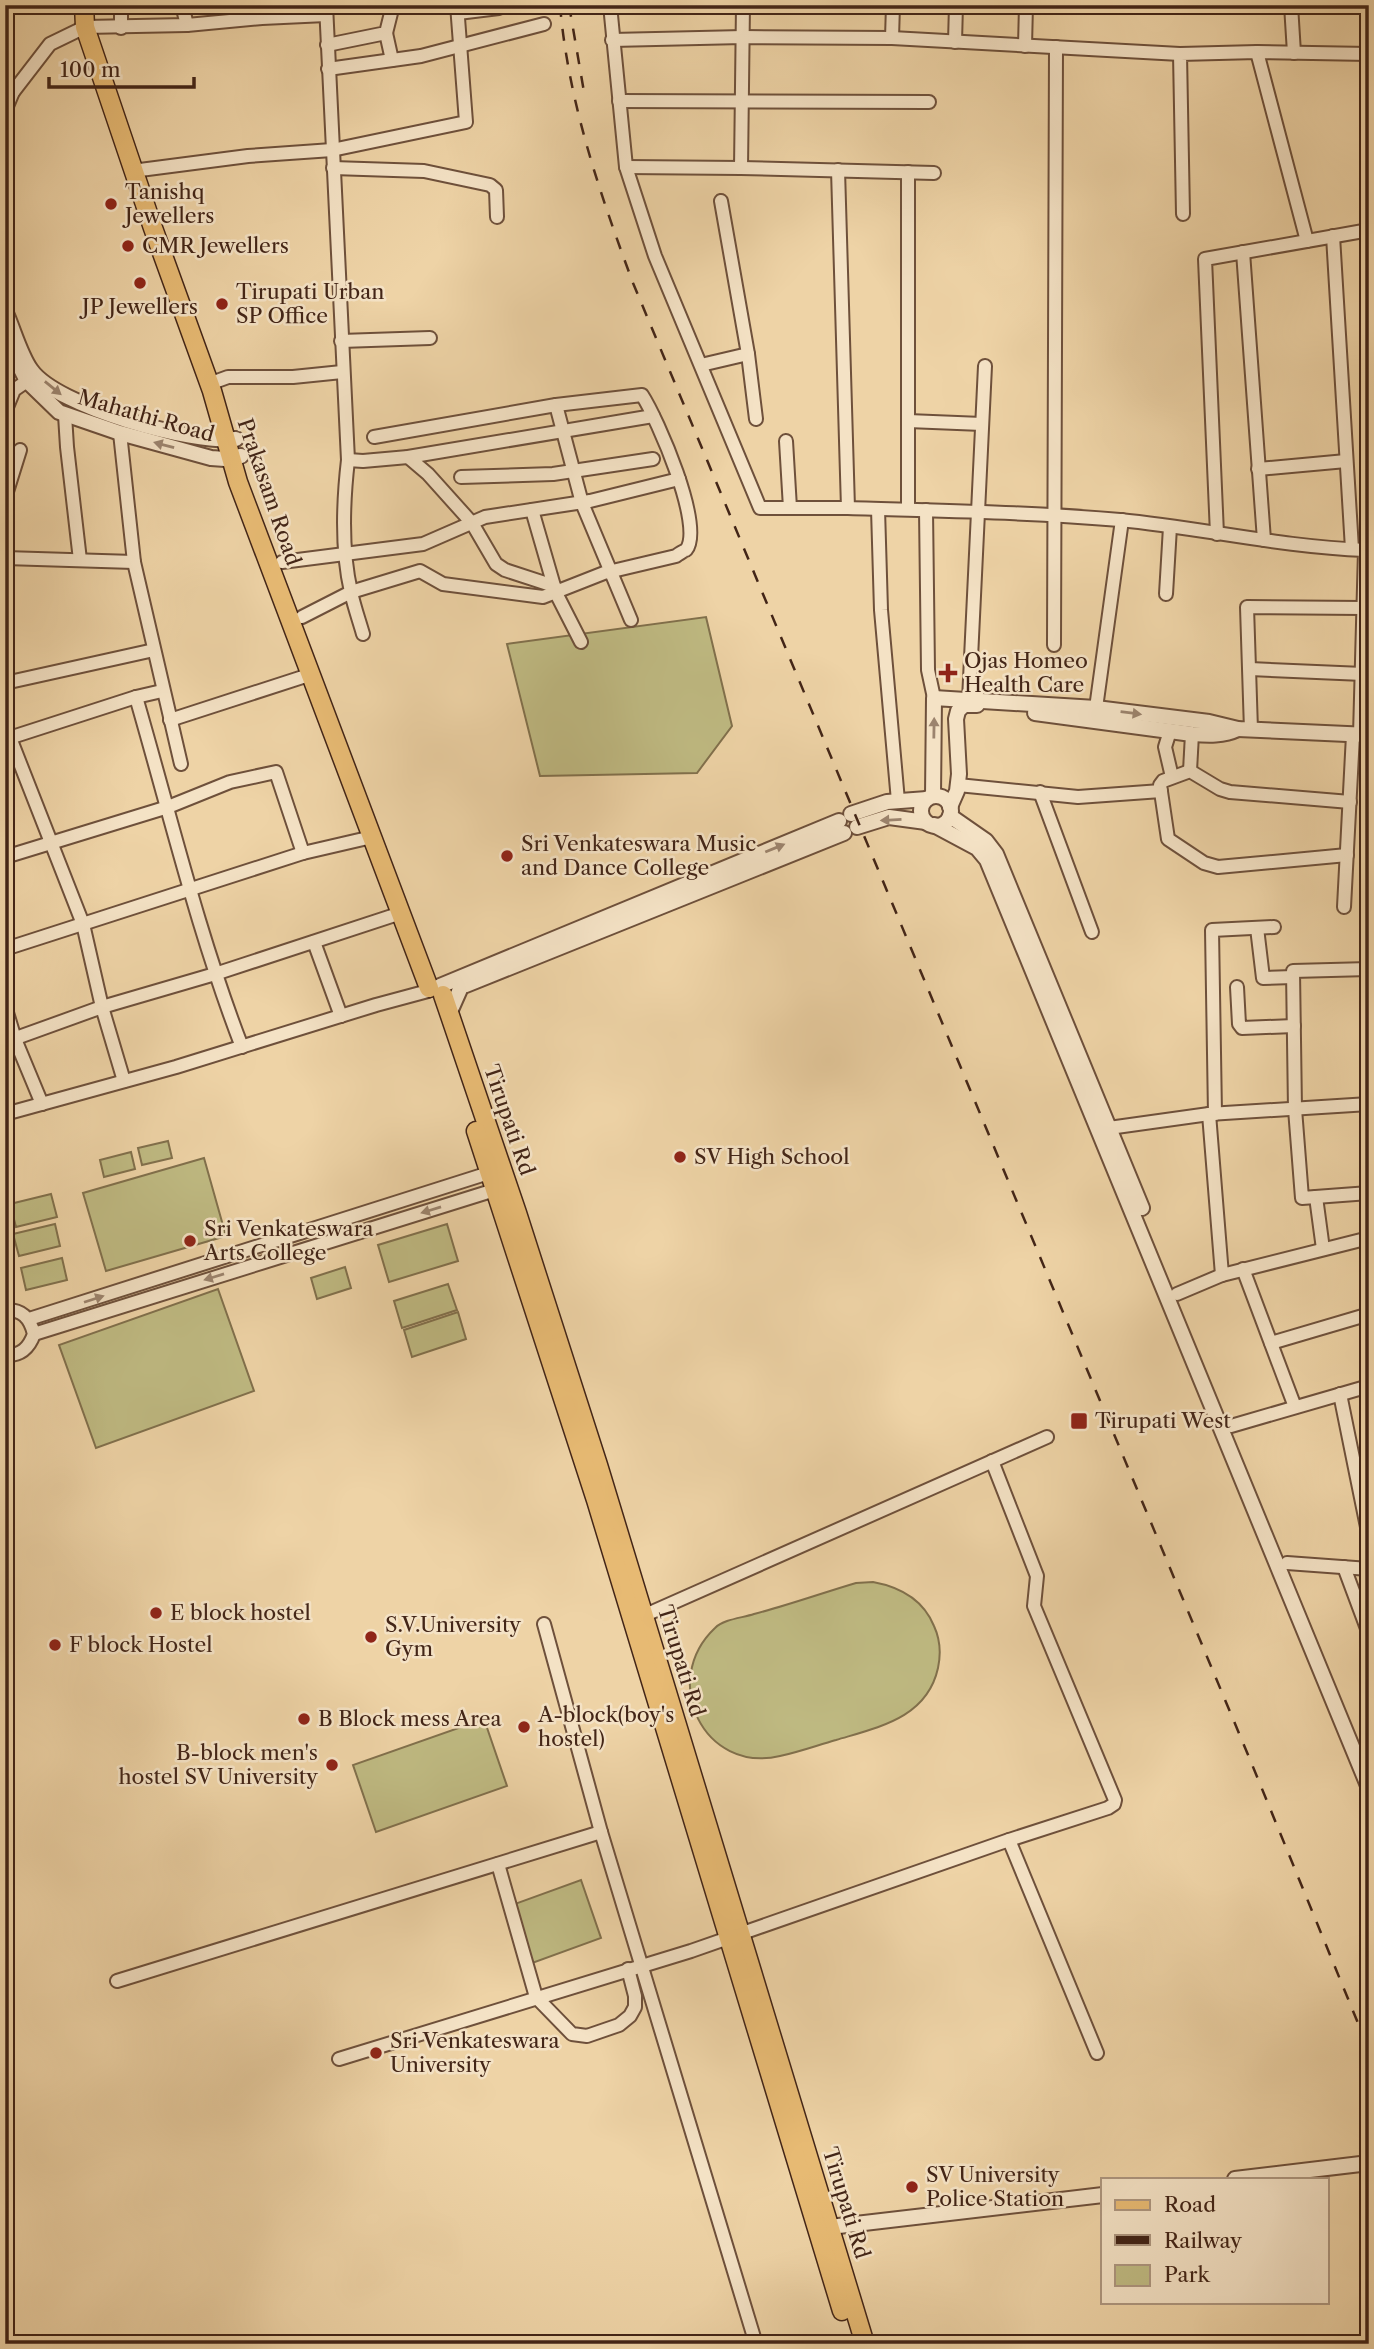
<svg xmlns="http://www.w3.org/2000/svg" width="1374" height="2349" font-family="'Libre Caslon Text',serif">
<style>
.green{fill:#bfba82;stroke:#81704c;stroke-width:2}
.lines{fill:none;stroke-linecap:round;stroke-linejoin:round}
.minor-casing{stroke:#6e503b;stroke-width:16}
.tertiary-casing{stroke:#6e503b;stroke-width:18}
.primary-casing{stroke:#432517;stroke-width:21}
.minor{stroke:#f4e2c5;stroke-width:12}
.tertiary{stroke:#f4e2c5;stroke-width:14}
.primary{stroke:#e7ba73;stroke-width:18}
.rail{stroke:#432517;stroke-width:2.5;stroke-dasharray:12 12;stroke-linecap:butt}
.oneway{fill:#9c846e}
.poi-dot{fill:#8f2418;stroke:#f4e2c5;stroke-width:2.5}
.labels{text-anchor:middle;stroke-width:5;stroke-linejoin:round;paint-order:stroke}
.poi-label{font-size:21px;fill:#432517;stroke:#f4e2c5;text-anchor:start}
.street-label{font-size:21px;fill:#432517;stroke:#f4e2c5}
</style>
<rect width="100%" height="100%" fill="#eed3a6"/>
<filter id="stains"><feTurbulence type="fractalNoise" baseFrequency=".00286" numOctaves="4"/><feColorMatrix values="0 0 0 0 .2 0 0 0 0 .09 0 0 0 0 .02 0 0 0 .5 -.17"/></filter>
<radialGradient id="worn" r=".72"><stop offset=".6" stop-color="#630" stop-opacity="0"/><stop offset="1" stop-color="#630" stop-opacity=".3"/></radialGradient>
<!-- green -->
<g class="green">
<polygon points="706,617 732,726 697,773 540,776 507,644"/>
<polygon points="168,1141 172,1158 142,1165 138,1148"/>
<polygon points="131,1152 135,1169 104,1177 100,1160"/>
<polygon points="204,1158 226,1236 106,1271 83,1193"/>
<polygon points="51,1194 57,1217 16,1227 10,1204"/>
<polygon points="55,1224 60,1246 19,1256 13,1234"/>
<polygon points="447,1224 458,1261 389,1282 378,1245"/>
<polygon points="62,1258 67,1280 26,1290 21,1268"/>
<polygon points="345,1267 351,1288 317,1299 311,1278"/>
<polygon points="448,1284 457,1310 402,1328 394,1301"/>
<polygon points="218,1289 254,1391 96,1448 59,1345"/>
<polygon points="458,1312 466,1339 412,1357 404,1330"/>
<path d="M873,1582C900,1587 923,1599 934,1626C940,1639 941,1654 938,1668C927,1718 879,1727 836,1740C818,1745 799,1752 780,1756C704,1774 659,1681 715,1628C724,1619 742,1618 754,1614C789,1605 822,1593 856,1583Z"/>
<polygon points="484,1719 507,1786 376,1832 353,1765"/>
<polygon points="581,1880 601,1938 524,1966 504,1908"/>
</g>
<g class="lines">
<!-- minor casing -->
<g class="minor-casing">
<g id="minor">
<polyline points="182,5 187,25"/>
<path d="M326,5L348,460C343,503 341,549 351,592C354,606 359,620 363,634"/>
<polyline points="610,5 626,167 655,256 760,508 848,508 838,170"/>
<polyline points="1291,5 1294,53"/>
<polyline points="458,13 499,8 499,5"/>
<polyline points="121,28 121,5"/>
<polyline points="386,33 392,60"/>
<polyline points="892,38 893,5"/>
<polyline points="612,40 743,37 892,38 1180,54"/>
<polyline points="955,42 956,5"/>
<polyline points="327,45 386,33 393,5"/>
<polyline points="1025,46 1026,5"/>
<polyline points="1257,52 1307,241"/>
<polyline points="328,69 421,56 544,24"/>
<polyline points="5,73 13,92"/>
<polyline points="619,101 929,102"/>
<polyline points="5,111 13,92 50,44 85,27 187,25 262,18 326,15"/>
<polyline points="626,167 741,168 743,5"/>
<polyline points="333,168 424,171 490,185 496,190 497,217"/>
<polyline points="741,168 934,173"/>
<polyline points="140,170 248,156 332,150 466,122 457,5"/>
<polyline points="908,172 908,509"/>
<polyline points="1183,214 1180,54 1257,52 1369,54"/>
<polyline points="1333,236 1352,549"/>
<polyline points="1243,252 1264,540"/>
<polyline points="341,341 430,338"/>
<polyline points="748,354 756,419"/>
<polyline points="701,365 748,354 721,201"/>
<polyline points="217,381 228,377 293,377 342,372"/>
<polyline points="556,405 582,503 631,620"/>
<polyline points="5,412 14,390 27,381"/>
<polyline points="65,415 67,447 80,560"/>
<polyline points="908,421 982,424"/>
<polyline points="120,433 134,562 181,764"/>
<polyline points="786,441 790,508"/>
<polyline points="408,457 428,474 472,523 496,564 505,570 554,586"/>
<polyline points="348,460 363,461 408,457 653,416"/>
<polyline points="1258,469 1346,461"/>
<polyline points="461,477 553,474 653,459"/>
<polyline points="5,498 20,450"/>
<path d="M848,508C939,511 1030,512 1120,520C1202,528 1282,547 1365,550L1360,735"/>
<polyline points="878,509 881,610 898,801"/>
<polyline points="532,510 556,593 581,642"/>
<polyline points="926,510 928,670 934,698"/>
<polyline points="1217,534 1205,259 1369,230"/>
<polyline points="5,558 134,562"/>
<polyline points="282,562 423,544 485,517 590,501 679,479"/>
<polyline points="1166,594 1170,527"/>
<path d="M302,617L351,592L420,571L443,584L543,597L604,573L676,556C677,555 685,550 686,550C705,527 657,418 642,395L556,405L374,437"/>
<polyline points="1054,645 1056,47"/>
<polyline points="1250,669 1363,674"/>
<polyline points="5,683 154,650"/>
<path d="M136,697C170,814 198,933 242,1047"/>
<polyline points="969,700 985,366"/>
<polyline points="1096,708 1122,520"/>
<polyline points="170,720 312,674"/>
<polyline points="5,725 83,924 102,1007 124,1081"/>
<polyline points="1251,730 1247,607 1363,608"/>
<polyline points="1170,731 1165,747 1172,777"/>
<polyline points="6,739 136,697 162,691"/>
<polyline points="1190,771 1192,734"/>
<polyline points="958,785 1078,797 1161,791"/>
<polyline points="1040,792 1092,932"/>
<polyline points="1347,855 1218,867 1204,863 1168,839 1160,785 1163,781 1190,771 1220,789 1230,792 1350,802"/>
<polyline points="5,857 168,807 230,782 276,772 303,853"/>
<polyline points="1344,907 1353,735"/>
<polyline points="1257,928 1263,978 1293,977"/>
<polyline points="314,942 341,1016"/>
<polyline points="5,949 303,853 372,837"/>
<polyline points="1369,969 1293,971 1295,1109 1302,1198 1369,1193"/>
<polyline points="1237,987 1239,1024 1242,1028 1294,1026"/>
<polyline points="5,1006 15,1039 42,1104"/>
<polyline points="5,1042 102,1007 215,974 401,913"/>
<polyline points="5,1114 176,1067 376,1005 428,991"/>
<polyline points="1209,1114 1222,1275 1369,1238"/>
<polyline points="1215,1114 1212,930 1274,927"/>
<polyline points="1109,1128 1209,1114 1369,1104"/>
<polyline points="1316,1197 1323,1249"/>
<polyline points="1243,1269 1295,1407"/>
<polyline points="1177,1294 1222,1275"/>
<path d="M5,1310C22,1309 30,1318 34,1334C29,1348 21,1356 5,1355"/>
<polyline points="29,1319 495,1171"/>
<polyline points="34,1334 501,1188"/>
<polyline points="1271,1343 1366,1315 1369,1335"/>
<polyline points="1340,1394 1369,1537"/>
<polyline points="1231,1426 1369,1386"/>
<polyline points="992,1461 1037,1576 1034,1606 1115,1800 1114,1804 1108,1808 1009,1840"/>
<polyline points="1287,1563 1369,1569"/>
<polyline points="1344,1567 1369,1634"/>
<polyline points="643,1616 1047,1437"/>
<polyline points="544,1624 601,1832 756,2344"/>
<polyline points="498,1864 536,1997 572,2034 587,2036 619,2025 630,2016 635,2007 635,1996 628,1969"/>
<polyline points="117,1981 601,1832"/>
<polyline points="339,2059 691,1951 1009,1840 1097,2053"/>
</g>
</g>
<!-- tertiary casing -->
<g class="tertiary-casing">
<g id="tertiary">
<path d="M5,311C13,328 20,355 31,370C57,407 193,444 236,439"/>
<polyline points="5,338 27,381 59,412 120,433 211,458 225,459 241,456"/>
<path d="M1035,713L1192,734C1208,735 1223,736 1238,729"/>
<polyline points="933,796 934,698 1096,708 1209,722 1238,729 1369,735"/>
<circle cx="936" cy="811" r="15"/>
<polyline points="950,807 957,791 959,774 956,719 958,711 964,705 977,705"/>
<polyline points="851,814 887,802 927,799"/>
<polyline points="950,816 986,841 996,854 1142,1208"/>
<polyline points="934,825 977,848 987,860 1369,1788"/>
<polyline points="857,827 889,817 926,822"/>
<polyline points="466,985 844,833"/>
<polyline points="440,986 839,821"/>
<polyline points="449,1014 461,987"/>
<polyline points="1235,2179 1369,2163"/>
<polyline points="830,2227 1103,2195"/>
</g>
</g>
<!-- primary casing -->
<g class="primary-casing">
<g id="primary">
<polyline points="84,5 85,27 153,228 212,391 238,482 429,988"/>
<polyline points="443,995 517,1213 598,1465 865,2344"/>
<polyline points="476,1131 596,1500 842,2311"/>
</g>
</g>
<!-- minor -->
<use href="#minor" class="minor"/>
<!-- tertiary -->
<use href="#tertiary" class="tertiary"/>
<!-- primary -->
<use href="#primary" class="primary"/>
<!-- rail -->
<g class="rail">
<path d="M560,5C568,101 600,194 633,283L1251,1762L1369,2050"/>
<polyline points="569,5 584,92"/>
</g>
</g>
<!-- one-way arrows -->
<defs><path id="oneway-solid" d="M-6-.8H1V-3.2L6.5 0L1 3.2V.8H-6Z" transform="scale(1.75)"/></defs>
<g class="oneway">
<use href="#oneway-solid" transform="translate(53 388) rotate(39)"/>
<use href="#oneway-solid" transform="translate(164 445) rotate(-165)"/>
<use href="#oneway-solid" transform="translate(1131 713) rotate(7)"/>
<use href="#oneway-solid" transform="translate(934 728) rotate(-89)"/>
<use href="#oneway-solid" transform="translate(891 820) rotate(177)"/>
<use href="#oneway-solid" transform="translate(775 848) rotate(-22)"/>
<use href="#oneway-solid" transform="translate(431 1210) rotate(163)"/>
<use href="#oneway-solid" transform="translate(214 1277) rotate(163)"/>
<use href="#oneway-solid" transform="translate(94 1299) rotate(-18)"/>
</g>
<!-- markers -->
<g class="poi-dot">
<circle cx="111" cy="204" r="7"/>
<circle cx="128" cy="246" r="7"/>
<circle cx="140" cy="283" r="7"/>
<circle cx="222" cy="304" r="7"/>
<path d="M944.5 662.5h7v7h7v7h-7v7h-7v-7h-7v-7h7z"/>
<circle cx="507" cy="856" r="7"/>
<circle cx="680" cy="1157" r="7"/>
<circle cx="190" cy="1241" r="7"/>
<rect x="1070" y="1412" width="18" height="18" rx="3.5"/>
<circle cx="156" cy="1613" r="7"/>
<circle cx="371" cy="1637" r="7"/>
<circle cx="55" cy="1645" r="7"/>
<circle cx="304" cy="1719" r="7"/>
<circle cx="524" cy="1727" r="7"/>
<circle cx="332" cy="1765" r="7"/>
<circle cx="376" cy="2053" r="7"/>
<circle cx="912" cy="2187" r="7"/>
</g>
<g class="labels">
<!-- poi labels -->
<g class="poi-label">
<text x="125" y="199">Tanishq<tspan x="125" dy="24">Jewellers</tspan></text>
<text x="142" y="253">CMR Jewellers</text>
<text x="236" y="299">Tirupati Urban<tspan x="236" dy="24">SP Office</tspan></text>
<text x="140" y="314" text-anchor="middle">JP Jewellers</text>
<text x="964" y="668">Ojas Homeo<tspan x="964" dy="24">Health Care</tspan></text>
<text x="521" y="851">Sri Venkateswara Music<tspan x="521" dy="24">and Dance College</tspan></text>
<text x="694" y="1164">SV High School</text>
<text x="204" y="1236">Sri Venkateswara<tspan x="204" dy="24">Arts College</tspan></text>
<text x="1095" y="1428">Tirupati West</text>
<text x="170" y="1620">E block hostel</text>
<text x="385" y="1632">S.V.University<tspan x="385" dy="24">Gym</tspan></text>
<text x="69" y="1652">F block Hostel</text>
<text x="538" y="1722">A-block(boy's<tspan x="538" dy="24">hostel)</tspan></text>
<text x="318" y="1726">B Block mess Area</text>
<text x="318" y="1760" text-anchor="end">B-block men's<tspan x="318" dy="24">hostel SV University</tspan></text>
<text x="390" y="2048">Sri Venkateswara<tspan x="390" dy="24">University</tspan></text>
<text x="926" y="2182">SV University<tspan x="926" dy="24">Police Station</tspan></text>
</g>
<!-- street labels -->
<g class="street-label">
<text transform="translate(146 416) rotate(16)" y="7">Mahathi Road</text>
<text transform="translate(269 492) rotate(71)" y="7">Prakasam Road</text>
<text transform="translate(509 1120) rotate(71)" y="7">Tirupati Rd</text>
<text transform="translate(681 1661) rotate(73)" y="7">Tirupati Rd</text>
<text transform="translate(846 2203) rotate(73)" y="7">Tirupati Rd</text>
</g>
</g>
<!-- margin -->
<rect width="1374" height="2349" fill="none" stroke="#eed3a6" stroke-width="28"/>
<rect x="7" y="7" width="1360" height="2335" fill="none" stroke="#432517" stroke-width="3.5"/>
<rect x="14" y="14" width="1346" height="2321" fill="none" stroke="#432517" stroke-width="2"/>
<!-- legend -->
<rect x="1101" y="2178" width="228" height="126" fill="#f4e2c5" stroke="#ad967f" stroke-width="2"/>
<rect x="1115" y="2200" width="35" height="10" fill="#e7ba73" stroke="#ad967f" stroke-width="2"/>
<text x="1164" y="2212" font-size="21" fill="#432517">Road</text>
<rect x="1115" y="2235" width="35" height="10" fill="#432517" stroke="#ad967f" stroke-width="2"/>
<text x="1164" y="2248" font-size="21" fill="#432517">Railway</text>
<rect x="1115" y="2265" width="35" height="21" fill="#bfba82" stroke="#ad967f" stroke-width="2"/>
<text x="1164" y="2282" font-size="21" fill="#432517">Park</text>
<!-- scale -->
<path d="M49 77v10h145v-10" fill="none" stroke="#432517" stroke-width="3.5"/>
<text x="60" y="77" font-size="21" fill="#432517" stroke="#f4e2c5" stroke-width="5" paint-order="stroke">100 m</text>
<rect width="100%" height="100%" filter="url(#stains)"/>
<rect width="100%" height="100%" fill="url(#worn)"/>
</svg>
